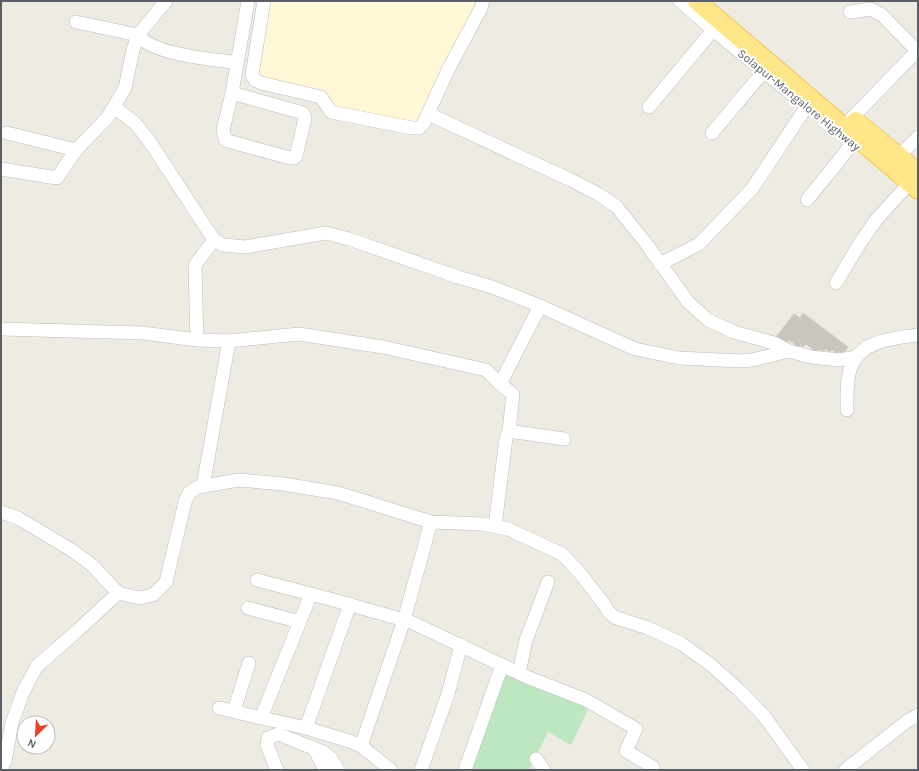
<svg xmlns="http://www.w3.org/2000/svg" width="919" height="771" font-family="Karla,sans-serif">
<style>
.commercial{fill:#fff7d6}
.green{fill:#bde7bf}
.building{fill:#c9c6bf;stroke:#d3cec0}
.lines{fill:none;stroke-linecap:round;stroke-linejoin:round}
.minor-casing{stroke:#babcc2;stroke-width:14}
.highway-casing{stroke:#f0b000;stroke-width:19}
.minor{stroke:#fff;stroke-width:13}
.highway{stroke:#ffe688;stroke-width:18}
.labels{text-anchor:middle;stroke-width:4;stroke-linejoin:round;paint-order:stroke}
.street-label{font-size:12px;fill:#5b5e64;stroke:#fff}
</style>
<rect width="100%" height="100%" fill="#eeece2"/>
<!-- commercial -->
<polygon class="commercial" points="268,1 475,1 474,9 418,123 332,106 255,76"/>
<!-- green -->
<polygon class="green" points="503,669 589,707 571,745 548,732 529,770 466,770"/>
<!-- building -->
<polygon class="building" points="803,313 848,347 843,354 839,351 837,354 832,350 830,352 825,349 823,351 820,349 817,353 806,344 803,347 800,345 798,347 789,340 786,344 776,337 794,314 800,318"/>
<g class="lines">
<!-- minor casing -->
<g class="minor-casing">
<g id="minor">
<polyline points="264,1 252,75 255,80 261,83 321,97 331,112 412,128 419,128 423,124 448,70 481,8 483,1"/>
<polyline points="680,1 718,34 794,96"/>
<polyline points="850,12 871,9 882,15 918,52"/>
<path d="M76,22L138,35C152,54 208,59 231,62"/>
<polygon points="232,93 303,113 305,118 296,156 294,158 290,158 228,141 225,139 223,130"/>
<polyline points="232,93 248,1"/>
<polyline points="114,107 135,123 150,142 214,240 223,245 245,247 326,233 349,239 458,277 492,287 540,306 635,349 679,358 740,361 752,360 789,351"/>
<polyline points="649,107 713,30"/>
<polyline points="433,116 523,158 571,180 598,194 616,206 645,242 688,302 708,320 734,332 774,343 789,351 811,357 839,360 857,357"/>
<polyline points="852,118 917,51"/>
<polyline points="7,133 76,150"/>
<polyline points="712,133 764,71"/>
<polyline points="899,156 918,137"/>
<polyline points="1,169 57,178 76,150 108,117 125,88 133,50 138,35 166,1"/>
<path d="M807,200C822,181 838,163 852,143"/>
<polyline points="660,264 699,244 752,189 807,106"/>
<polyline points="836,283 860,243 876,220 905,188"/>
<polyline points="1,329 143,333 197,340 229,341 299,334 383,347 486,370 500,384 513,394 509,431 506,438 495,526"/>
<polyline points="197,340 195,265 214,240"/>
<polyline points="500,384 540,306"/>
<path d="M847,410C847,396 846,380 851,367C861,340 894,338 918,335"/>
<polyline points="509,431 564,439"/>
<polyline points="203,486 229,341"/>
<polyline points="1,512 18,518 70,549 92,565 118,593 139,598 153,595 166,582 185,502 189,493 198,487 239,480 283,484 338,493 431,522 482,524 508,529 562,554 579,572 604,604 608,611 614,617 648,628 682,644 711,665 739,690 764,716 803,770"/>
<polyline points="257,580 330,599 411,622 527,677 586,700 636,729 626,751 653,767"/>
<polyline points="248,608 300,622"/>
<polyline points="519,673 526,640 548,582"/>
<polyline points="219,708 306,728 349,741 361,746 391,770"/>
<polyline points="234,711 249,663"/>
<polyline points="261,718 311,594"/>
<polyline points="306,728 350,604"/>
<polyline points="361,746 404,620 431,522"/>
<polyline points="314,748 325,770"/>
<polyline points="536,759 544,770"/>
<polyline points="1,768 5,761 12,723 23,692 37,666 76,632 118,593"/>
<polyline points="277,770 267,745 268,738 278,734 323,752 331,758 338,770"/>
<polyline points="421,770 448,694 461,645"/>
<polyline points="465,770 502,665"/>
<polyline points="845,770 906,722 918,715"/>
</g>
</g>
<!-- highway casing -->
<g class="highway-casing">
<g id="highway">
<polyline points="697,1 918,190"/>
<polyline points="856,121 899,156 918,173"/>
</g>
</g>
<!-- minor -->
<use href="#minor" class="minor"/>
<!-- highway -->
<use href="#highway" class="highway"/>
</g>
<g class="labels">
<!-- street labels -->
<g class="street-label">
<text transform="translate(799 100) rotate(39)" y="4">Solapur-Mangalore Highway</text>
</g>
</g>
<!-- border -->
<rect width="919" height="771" fill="none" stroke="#5b5e64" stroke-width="4"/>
<!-- north arrow -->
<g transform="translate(36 735) rotate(205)"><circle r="19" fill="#ffffff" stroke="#bdbfc1"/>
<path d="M0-3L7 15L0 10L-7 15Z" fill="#f03f26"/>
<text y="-6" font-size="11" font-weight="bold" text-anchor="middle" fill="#5b5e64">N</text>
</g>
</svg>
